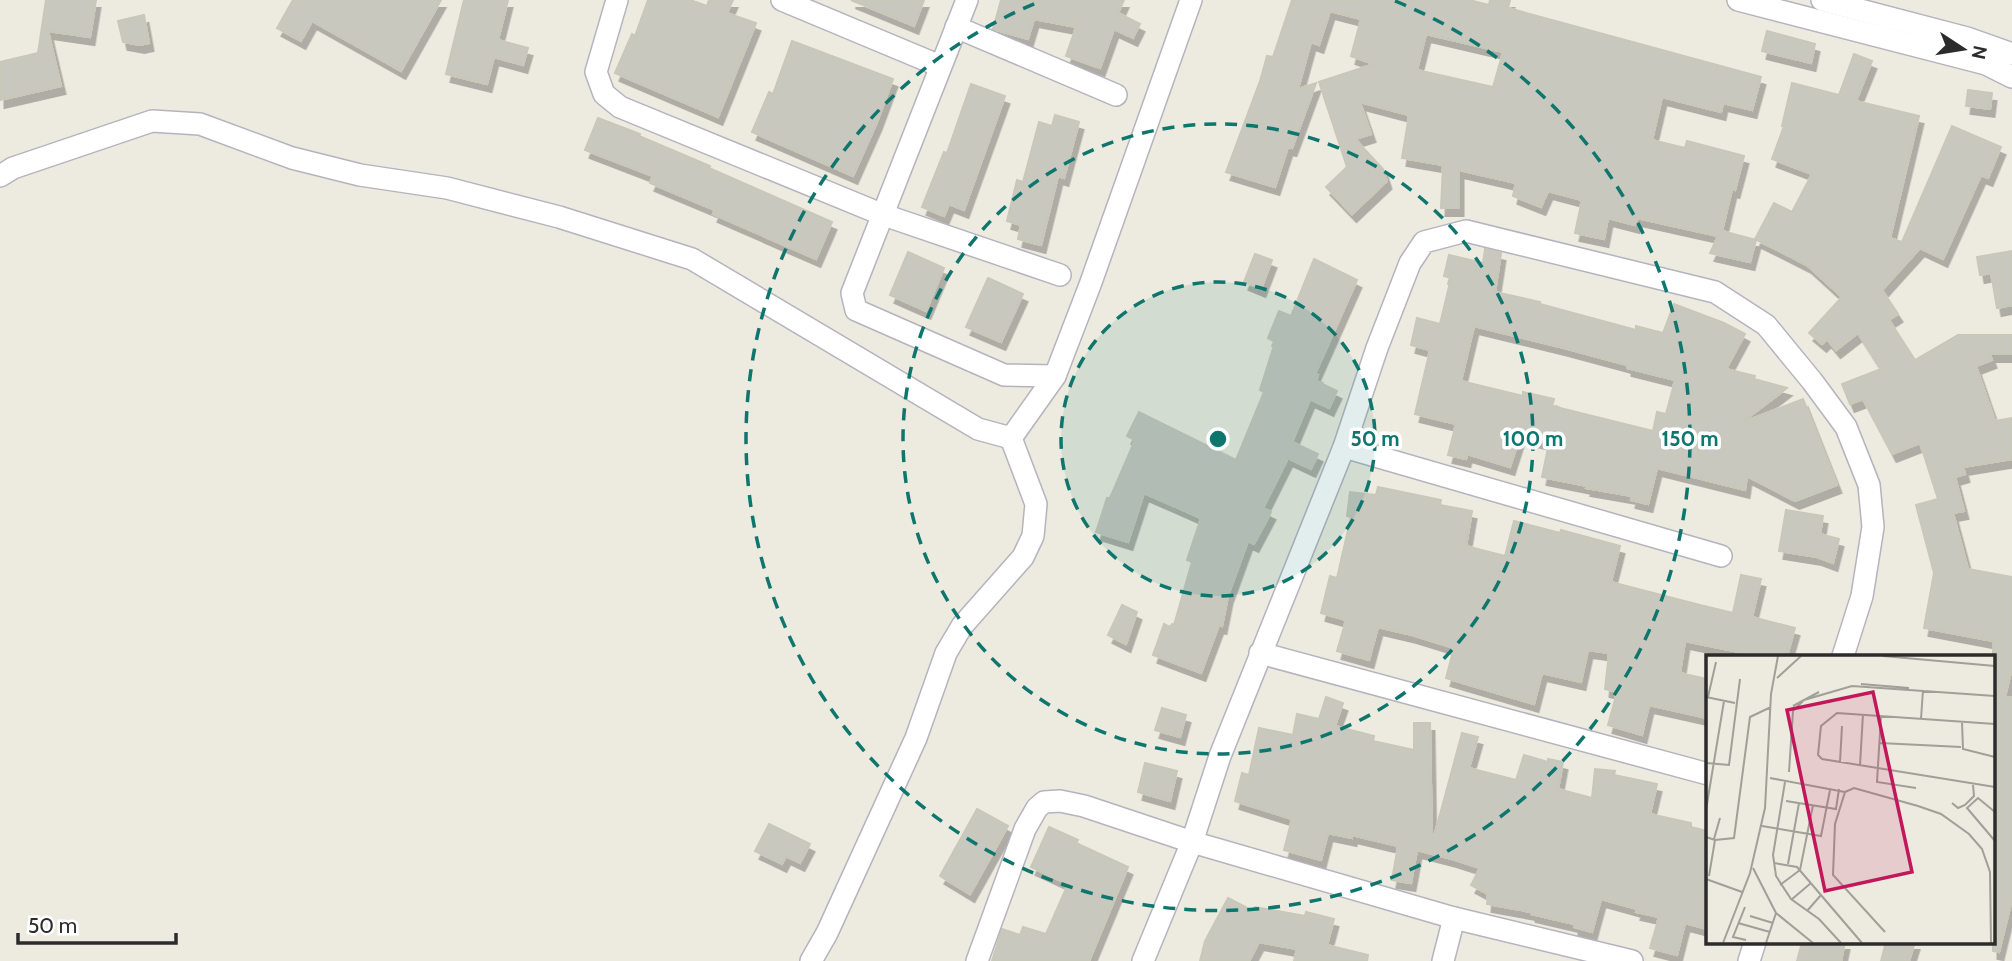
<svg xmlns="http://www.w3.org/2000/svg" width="2012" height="961" font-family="Cabin,sans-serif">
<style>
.building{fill:#c8c8bf;stroke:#c8c8b9;stroke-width:2;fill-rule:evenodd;filter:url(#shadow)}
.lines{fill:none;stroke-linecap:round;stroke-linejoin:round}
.minor-casing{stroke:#b5b3be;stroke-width:24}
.minor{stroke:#fff;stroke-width:21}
.ring{fill:none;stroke:#0f766e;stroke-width:3.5;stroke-dasharray:12 9}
.inset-road{fill:none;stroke:#a09f98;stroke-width:2}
.view{fill:#c2185b;fill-opacity:0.15;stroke:#c2185b;stroke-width:3.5}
.inset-edge{fill:none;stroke:#2c2c2c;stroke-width:3.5}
.centre{fill:#0f766e;stroke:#fff;stroke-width:3.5}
.ring-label{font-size:21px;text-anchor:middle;font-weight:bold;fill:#0f766e;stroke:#fff;stroke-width:7;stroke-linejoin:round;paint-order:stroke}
</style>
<defs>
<filter id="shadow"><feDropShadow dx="4.5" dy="8" stdDeviation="0" flood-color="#0004"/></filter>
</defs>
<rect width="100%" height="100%" fill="#edebe0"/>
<!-- building -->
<g class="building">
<polygon points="46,0 96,0 90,37 48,31 61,86 0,100 0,62 38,53"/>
<polygon points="293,0 441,0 401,71 312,21 301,41 277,28"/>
<polygon points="464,0 508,0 498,40 528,48 523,65 494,57 487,84 446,74"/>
<polygon points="648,0 690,0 707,6 709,0 733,0 727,13 756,23 718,117 615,73 632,34 635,36"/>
<polygon points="851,0 924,0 914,26"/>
<polygon points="1001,0 1124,0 1118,13 1140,24 1133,38 1114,29 1100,68 1066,56 1076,27 1034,19 1028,39 993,29"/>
<path d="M1292,0H1469L1489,5L1490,0H1510L1508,8L1761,77L1752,110L1723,103L1721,112L1662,97L1652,140L1685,148L1687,141L1744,156L1735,190L1732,189L1722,231L1756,240L1750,262L1710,253L1718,236L1637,218L1635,225L1608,218L1604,239L1575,233L1582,200L1548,191L1541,207L1513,196L1516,183L1459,170V208H1441L1443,165L1402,158L1409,115L1360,102L1371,134L1355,139L1383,169L1387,181L1352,214L1326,187L1347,167L1319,82L1374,64L1351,56L1361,19L1330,11L1319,45L1311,42L1298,89L1316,83L1292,148L1288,147L1275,187L1226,172L1260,81L1267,56L1273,57ZM1426,34L1503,52L1493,87L1417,70Z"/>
<polygon points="144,15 149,43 140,45 123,42 118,21"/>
<polygon points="1767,31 1815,44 1811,63 1762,51"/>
<polygon points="792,41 893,79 877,122 853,176 752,132 769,92 773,94"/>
<polygon points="1854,54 1872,61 1856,101 1919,116 1890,238 1902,242 1952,126 2001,147 1988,178 1981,175 1943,259 1920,248 1882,290 1898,314 1889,320 1915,360 1958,335 2012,335 2012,354 1990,354 1992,360 1976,366 1995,421 2012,418 2012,459 1963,467 1965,474 1955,477 1964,511 1953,513 1968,569 2012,577 2012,667 2005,697 2012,697 2012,899 1999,952 1993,951 1993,833 1999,797 1993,796 1993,641 1924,628 1934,573 1916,505 1938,499 1920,443 1892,454 1863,399 1850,404 1842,384 1881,369 1858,333 1836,350 1827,339 1822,344 1809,333 1842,297 1807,265 1755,239 1774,203 1792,212 1812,174 1772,159 1784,126 1782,126 1792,83 1839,95"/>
<polygon points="971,84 1005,96 964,210 949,204 944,216 922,207 944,152 947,153"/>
<polygon points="1968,90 1992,93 1990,109 1966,106"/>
<polygon points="1055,115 1079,122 1064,178 1058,176 1041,245 1018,239 1021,225 1007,221 1017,180 1023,182 1039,122 1052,126"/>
<polygon points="598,118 640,134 639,136 710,166 709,168 832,222 816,259 713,214 715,210 650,183 653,176 585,150"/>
<path d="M1485,249L1501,253L1495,292L1540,302V304L1636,330V326L1663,333L1674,304L1724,323L1745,334L1726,369L1755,376L1754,379L1787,388L1741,423L1803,399L1837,485L1795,501L1747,476L1745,490L1657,468L1648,504L1631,500L1632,496L1586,488L1587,486L1542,477L1549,443L1520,436L1510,467L1467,454L1466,459L1448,455L1456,424L1415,414L1430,350L1411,345L1417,318L1440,324L1451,278L1444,276L1449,255L1483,263ZM1474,326L1564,348L1627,365V368L1675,380L1666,414L1657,412L1653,431L1552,406L1554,399L1523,392V396L1461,381Z"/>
<polygon points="2012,251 2012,305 1997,308 1991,273 1980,275 1977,257"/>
<polygon points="908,252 944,268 926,311 890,295"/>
<polygon points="1255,254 1272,260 1261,289 1244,282"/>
<polygon points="1314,259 1357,280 1315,374 1318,375 1316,381 1337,391 1329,408 1310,399 1292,442 1318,454 1311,469 1288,458 1263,508 1271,512 1254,544 1248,541 1228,596 1222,626 1219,625 1201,673 1153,655 1164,624 1170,627 1172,624 1174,625 1192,562 1187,560 1201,518 1144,493 1128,542 1096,532 1107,498 1110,498 1135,440 1127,436 1139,412 1236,460 1264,392 1260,390 1275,342 1268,338 1279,311 1291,316"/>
<polygon points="988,278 1023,294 1001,342 966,327"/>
<polygon points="1378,487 1441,500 1440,505 1472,511 1466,546 1505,556 1514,521 1560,533 1561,530 1620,546 1611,582 1696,604 1733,613 1741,575 1761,579 1752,617 1795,628 1787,656 1758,656 1685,641 1680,673 1707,679 1707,718 1649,705 1642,735 1608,725 1617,692 1605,689 1609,653 1588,650 1581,682 1542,673 1534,704 1446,678 1454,648 1412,635 1378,627 1369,660 1337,651 1346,620 1321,613 1330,576 1337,578 1351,517 1347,516 1350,492 1376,495"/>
<polygon points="1786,510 1823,516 1820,534 1839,539 1833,563 1817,557 1779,551"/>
<polygon points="1122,605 1137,612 1126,644 1108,635"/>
<polygon points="1326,697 1343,703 1335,726 1374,736 1373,741 1414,750 1414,723 1430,723 1432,844 1462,733 1478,737 1469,768 1516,780 1524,755 1548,762 1548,759 1563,762 1558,789 1592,798 1595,769 1615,771 1614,775 1657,784 1650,814 1691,823 1691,827 1707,831 1707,929 1685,923 1677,955 1650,948 1659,917 1636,912 1637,909 1601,899 1592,932 1574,927 1574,924 1531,914 1531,912 1487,904 1488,894 1471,885 1480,868 1452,859 1417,850 1411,883 1392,880 1398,846 1352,835 1352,838 1328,833 1321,860 1284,850 1292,819 1235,801 1242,773 1249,775 1259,728 1293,735 1297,714 1319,719"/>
<polygon points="1162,708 1186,715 1180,737 1155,730"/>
<polygon points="1145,763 1177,771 1170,801 1138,792"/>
<polygon points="977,809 1008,826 970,894 940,876"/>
<polygon points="769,824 810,844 800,863 786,856 782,864 755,851"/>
<polygon points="1049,827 1078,840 1076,843 1128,867 1089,961 992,961 1002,929 1020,935 1023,927 1046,934 1068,884 1031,867"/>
<polygon points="1228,898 1253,911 1255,907 1305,916 1306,912 1334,919 1327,945 1368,955 1367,961 1294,961 1297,949 1259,942 1249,961 1200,961 1205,941"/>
<polygon points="1802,942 1845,942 1841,961 1797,961"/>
<polygon points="1886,942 1915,942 1909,961 1881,961"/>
</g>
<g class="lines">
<!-- minor casing -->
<g class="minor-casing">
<g id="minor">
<polyline points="617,0 596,72 604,94 620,107 881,214 1060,275"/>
<polyline points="782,0 940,66"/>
<polyline points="967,0 852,293 856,310 1004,375 1055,376"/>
<polyline points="1738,0 1986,64 2012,77"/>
<polyline points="1822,0 1967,38 2012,54"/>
<polyline points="956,27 1116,95"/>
<polyline points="0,176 13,168 152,121 200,124 292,158 360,175 447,188 559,217 692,259 978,429 1011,438 1055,376 1090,285 1191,0"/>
<polyline points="1344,447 1721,556"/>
<polyline points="1260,653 1708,774"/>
<polyline points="811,961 827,933 916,738 946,653 962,626 1023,557 1033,536 1036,504 1011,438"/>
<polyline points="977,961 1025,829 1037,808 1044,802 1060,801 1084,806 1192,842 1454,918 1632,961"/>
<polyline points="1143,961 1192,842 1220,756 1344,447 1377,348 1410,263 1424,242 1466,231 1715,292 1766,325 1812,381 1846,427 1869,485 1873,527 1862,596 1843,656"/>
<polyline points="1443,961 1454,918"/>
<polyline points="1749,961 1755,942"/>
</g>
</g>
<!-- minor -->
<use href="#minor" class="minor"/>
</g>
<!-- distance rings -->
<circle cx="1218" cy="439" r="157" fill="#0f766e" fill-opacity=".12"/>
<g class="ring">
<circle cx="1218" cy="439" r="157"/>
<circle cx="1218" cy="439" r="315"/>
<path d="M1395 1A472 472 0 1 1 1041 1"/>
</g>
<!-- overview -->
<g transform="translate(1706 655)">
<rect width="289" height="289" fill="#edebe0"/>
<path class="inset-road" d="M177,1L289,11M71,23L95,1M155,29L203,33M0,42L29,48M2,42L10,7M87,51L113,37M175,61L171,127L210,133M215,64L217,35M256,67L257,94L289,102M289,69L131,58L115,71L112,100L116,104L289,132M174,88L255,92M134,107L136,71M0,108L23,110L34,24M154,110L157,59M83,117L87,56L98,45L146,31L289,41M64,123L139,137L129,169L127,220L179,277M79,127L67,200L70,221L85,244L113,264L135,288M139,137L148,133L212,151L235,159L263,179L276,194L284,217L285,288M80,146L130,154L133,134M246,148L252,153L259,150L268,141L267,130M0,155L18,46M289,157L272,143L261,153L289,186M56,171L115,181L124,135M0,182L9,185L3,221M8,184L14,163M9,185L28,183L44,62L65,52M68,208L91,212L156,288M82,209L93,148M47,213L70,258L107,288M0,224L36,237M74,230L94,215L107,150M85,245L105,228M39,252L27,282L40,285M101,256L115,240M44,261L67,268M32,268L64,277M17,288L44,218L59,153L65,39L72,1M60,288L70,258"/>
<path class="view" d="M167,37L206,217L119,236L81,55Z"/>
<rect width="289" height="289" class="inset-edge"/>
</g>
<circle cx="1218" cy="439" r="10" class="centre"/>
<g class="ring-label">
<text x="1375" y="446">50 m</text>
<text x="1533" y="446">100 m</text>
<text x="1690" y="446">150 m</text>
</g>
<!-- north arrow -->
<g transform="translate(1963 49) rotate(102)" stroke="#ffffff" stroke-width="5" paint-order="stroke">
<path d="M0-5L12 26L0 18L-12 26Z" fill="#2c2c2c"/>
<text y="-10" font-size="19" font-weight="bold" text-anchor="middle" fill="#2c2c2c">N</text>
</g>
<!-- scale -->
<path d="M18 933v10h158v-10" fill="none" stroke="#2c2c2c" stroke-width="3.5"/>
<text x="28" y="933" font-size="21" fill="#2c2c2c" stroke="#ffffff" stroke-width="5" paint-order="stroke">50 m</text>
</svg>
